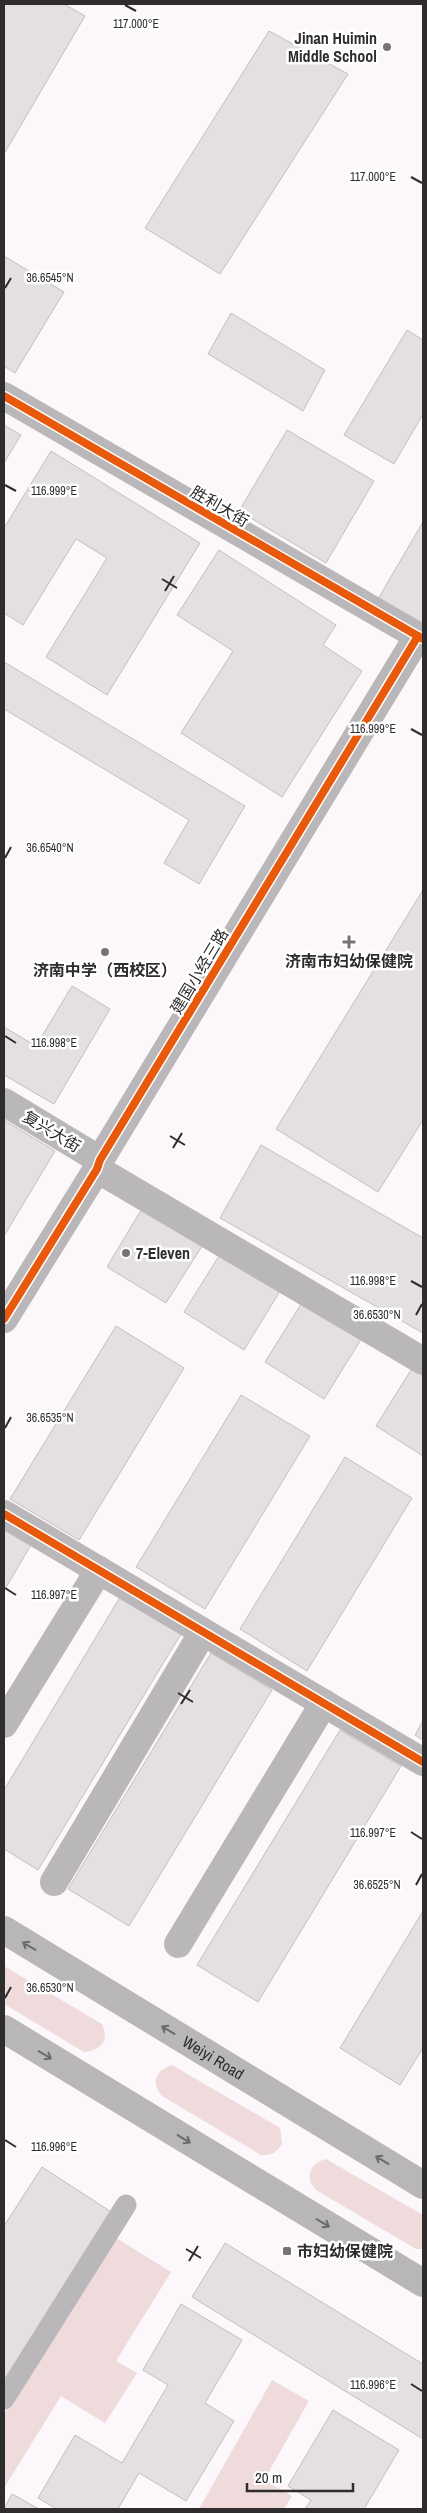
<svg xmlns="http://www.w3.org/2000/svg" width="427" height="2513" font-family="'Archivo Narrow','Noto Sans SC',sans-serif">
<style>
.green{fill:#f0dbdc}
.building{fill:#e4e0e2;stroke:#c3bfc1}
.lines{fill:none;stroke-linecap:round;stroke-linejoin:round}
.service{stroke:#b9b7b9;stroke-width:21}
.minor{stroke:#b9b7b9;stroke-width:28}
.secondary{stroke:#b8b6b8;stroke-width:28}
.cycleway-casing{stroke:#fff;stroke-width:11}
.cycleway{stroke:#e8590c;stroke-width:8}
.oneway{stroke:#6c6a6c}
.ticks{fill:none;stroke:#2e2c2d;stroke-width:2}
.poi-dot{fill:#767375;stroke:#fff;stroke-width:2}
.labels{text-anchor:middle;stroke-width:5;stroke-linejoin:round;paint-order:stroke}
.poi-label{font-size:16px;font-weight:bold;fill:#2e2c2d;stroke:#fff}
.street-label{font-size:16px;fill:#2e2c2d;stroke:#fff}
.ticks-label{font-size:12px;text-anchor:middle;fill:#2e2c2d;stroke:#fff;stroke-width:5;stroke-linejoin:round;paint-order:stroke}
</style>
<rect width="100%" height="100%" fill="#fcf7fa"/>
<!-- green -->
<g class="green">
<path d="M4,1966L102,2024C110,2040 101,2051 84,2052L4,2004Z"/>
<path d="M172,2065L280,2128L282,2144C276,2153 272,2155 261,2155L162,2096C150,2083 156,2070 172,2065Z"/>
<path d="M326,2159L423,2215V2249H416L316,2190C304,2177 310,2163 326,2159Z"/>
<polygon points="113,2236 171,2272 116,2361 137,2373 105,2423 61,2396 4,2488 4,2414"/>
<polygon points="272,2380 309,2401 264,2480 292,2496 284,2509 199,2509"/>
</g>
<!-- building -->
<g class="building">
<polygon points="4,4 64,4 85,16 4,154"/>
<polygon points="269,31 348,74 220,274 145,228"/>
<polygon points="4,256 64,292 15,373 4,366"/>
<polygon points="231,313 325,370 303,411 208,354"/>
<polygon points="407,330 423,340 423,414 394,464 344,435"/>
<polygon points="4,425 21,435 4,463"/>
<polygon points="287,430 374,481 326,563 239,511"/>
<polygon points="51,451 200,543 107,695 46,657 107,558 76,539 23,625 4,613 4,528"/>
<polygon points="423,522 423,626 378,599"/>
<polygon points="219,550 336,625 323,645 362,671 282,797 181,733 233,651 177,615"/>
<polygon points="4,662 245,806 199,884 164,863 189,820 4,709"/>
<polygon points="423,890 423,1120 378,1192 276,1129"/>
<polygon points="72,986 110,1009 54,1104 4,1075 4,1027 36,1046"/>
<polygon points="4,1120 55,1151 4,1236"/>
<polygon points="261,1145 423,1238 423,1333 220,1218"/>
<polygon points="144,1205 204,1243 166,1303 107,1267"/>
<polygon points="222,1251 282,1288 244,1350 184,1312"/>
<polygon points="303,1301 362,1338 324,1399 265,1362"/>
<polygon points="116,1326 184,1368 79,1540 10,1499"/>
<polygon points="414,1365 423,1371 423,1456 376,1426"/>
<polygon points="241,1395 310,1436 205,1609 136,1567"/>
<polygon points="345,1457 412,1498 307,1671 240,1629"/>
<polygon points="4,1526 32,1543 4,1591"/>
<polygon points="120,1597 181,1634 38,1870 4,1849 4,1790"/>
<polygon points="211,1653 272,1690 129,1926 68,1889"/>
<polygon points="423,1721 423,1740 415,1735"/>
<polygon points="340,1730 401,1766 258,2002 197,1965"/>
<polygon points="423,1911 423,2048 400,2085 340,2048"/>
<polygon points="42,2167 116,2215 4,2389 4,2226"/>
<polygon points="225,2243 423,2364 423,2439 192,2297"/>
<polygon points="181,2304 242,2340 205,2403 234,2421 186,2501 139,2473 118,2509 57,2509 38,2498 75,2435 122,2463 168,2385 143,2370"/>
<polygon points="333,2410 399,2450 364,2509 305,2509 311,2500 288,2486"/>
<polygon points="12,2494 39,2509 4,2509"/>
</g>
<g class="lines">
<!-- service -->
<polyline class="service" points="4,2399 126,2205"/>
<!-- minor -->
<g class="minor">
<polyline points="4,396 423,639"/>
<polyline points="4,1102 100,1160"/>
<polyline points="97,1169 423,1361"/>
<polyline points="4,1319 97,1169 100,1160 418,636"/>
<polyline points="4,1514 423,1762"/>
<polyline points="4,1724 99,1570"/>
<polyline points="54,1882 203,1632"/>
<polyline points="178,1944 324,1703"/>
</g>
<!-- secondary -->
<g class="secondary">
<path id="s1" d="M4,1930L423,2185"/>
<polyline points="4,2029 423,2283"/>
</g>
<!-- cycleway casing -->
<g class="cycleway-casing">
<g id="cycleway">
<polyline points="4,396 423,639"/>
<polyline points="4,1319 97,1169 100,1160 418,636"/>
<polyline points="4,1514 423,1762"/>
</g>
</g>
<!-- cycleway -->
<use href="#cycleway" class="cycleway"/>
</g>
<!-- one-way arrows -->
<defs><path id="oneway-shaft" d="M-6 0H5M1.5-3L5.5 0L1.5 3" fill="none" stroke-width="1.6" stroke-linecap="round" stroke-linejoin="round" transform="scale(1.25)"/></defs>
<g class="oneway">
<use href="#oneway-shaft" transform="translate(29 1946) rotate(-149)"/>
<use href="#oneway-shaft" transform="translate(168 2030) rotate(-149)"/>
<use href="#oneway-shaft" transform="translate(45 2055) rotate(31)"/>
<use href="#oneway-shaft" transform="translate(184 2139) rotate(31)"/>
<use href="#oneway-shaft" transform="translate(382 2160) rotate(-149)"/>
<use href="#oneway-shaft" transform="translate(323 2223) rotate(31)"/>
</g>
<!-- ticks -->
<path class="ticks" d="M125,5L136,11M411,177L422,183M5,288L11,278M5,485L16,491M162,579L177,588M165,591L174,576M411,729L422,735M5,858L11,847M5,1036L16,1043M170,1136L185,1145M173,1148L182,1133M411,1281L422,1287M416,1315L422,1304M5,1428L11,1417M5,1588L16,1595M178,1693L193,1702M181,1704L190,1690M411,1832L422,1839M416,1885L422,1874M5,1998L11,1987M5,2140L16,2147M186,2249L201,2258M189,2261L198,2246M411,2384L422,2391"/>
<!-- markers -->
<g class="poi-dot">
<circle cx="387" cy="47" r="5"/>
<path d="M346.5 934.5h5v5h5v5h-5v5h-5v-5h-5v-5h5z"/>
<circle cx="105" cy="952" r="5"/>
<circle cx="126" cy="1253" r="5"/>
<rect x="282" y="2246" width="10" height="10" rx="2.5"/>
</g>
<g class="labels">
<!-- poi labels -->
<g class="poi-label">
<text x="377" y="44" text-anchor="end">Jinan Huimin<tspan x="377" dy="18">Middle School</tspan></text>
<text x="349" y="967">济南市妇幼保健院</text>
<text x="105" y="976">济南中学（西校区）</text>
<text x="136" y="1259" text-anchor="start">7-Eleven</text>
<text x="297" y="2257" text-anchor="start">市妇幼保健院</text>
</g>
<!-- street labels -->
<g class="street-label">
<text transform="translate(220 506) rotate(30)" y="6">胜利大街</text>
<text transform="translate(199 971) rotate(-59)" y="6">建国小经三路</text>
<text transform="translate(52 1131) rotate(31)" y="6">复兴大街</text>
<text dy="6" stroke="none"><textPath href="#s1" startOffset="245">Weiyi Road</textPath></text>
</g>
</g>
<g class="ticks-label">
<text x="136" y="28">117.000°E</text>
<text x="373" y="181">117.000°E</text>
<text x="50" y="282">36.6545°N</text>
<text x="54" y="495">116.999°E</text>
<text x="373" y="733">116.999°E</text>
<text x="50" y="852">36.6540°N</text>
<text x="54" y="1047">116.998°E</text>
<text x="373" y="1285">116.998°E</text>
<text x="377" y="1319">36.6530°N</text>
<text x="50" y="1422">36.6535°N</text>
<text x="54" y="1599">116.997°E</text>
<text x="373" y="1837">116.997°E</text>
<text x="377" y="1889">36.6525°N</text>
<text x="50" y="1992">36.6530°N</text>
<text x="54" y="2151">116.996°E</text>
<text x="373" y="2389">116.996°E</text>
</g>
<!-- border -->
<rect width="427" height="2513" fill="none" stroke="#2e2c2d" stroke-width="10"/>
<!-- scale -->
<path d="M247 2483v8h106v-8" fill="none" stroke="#2e2c2d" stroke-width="2.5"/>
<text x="255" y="2483" font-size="15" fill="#2e2c2d" stroke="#ffffff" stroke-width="4" paint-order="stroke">20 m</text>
</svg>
